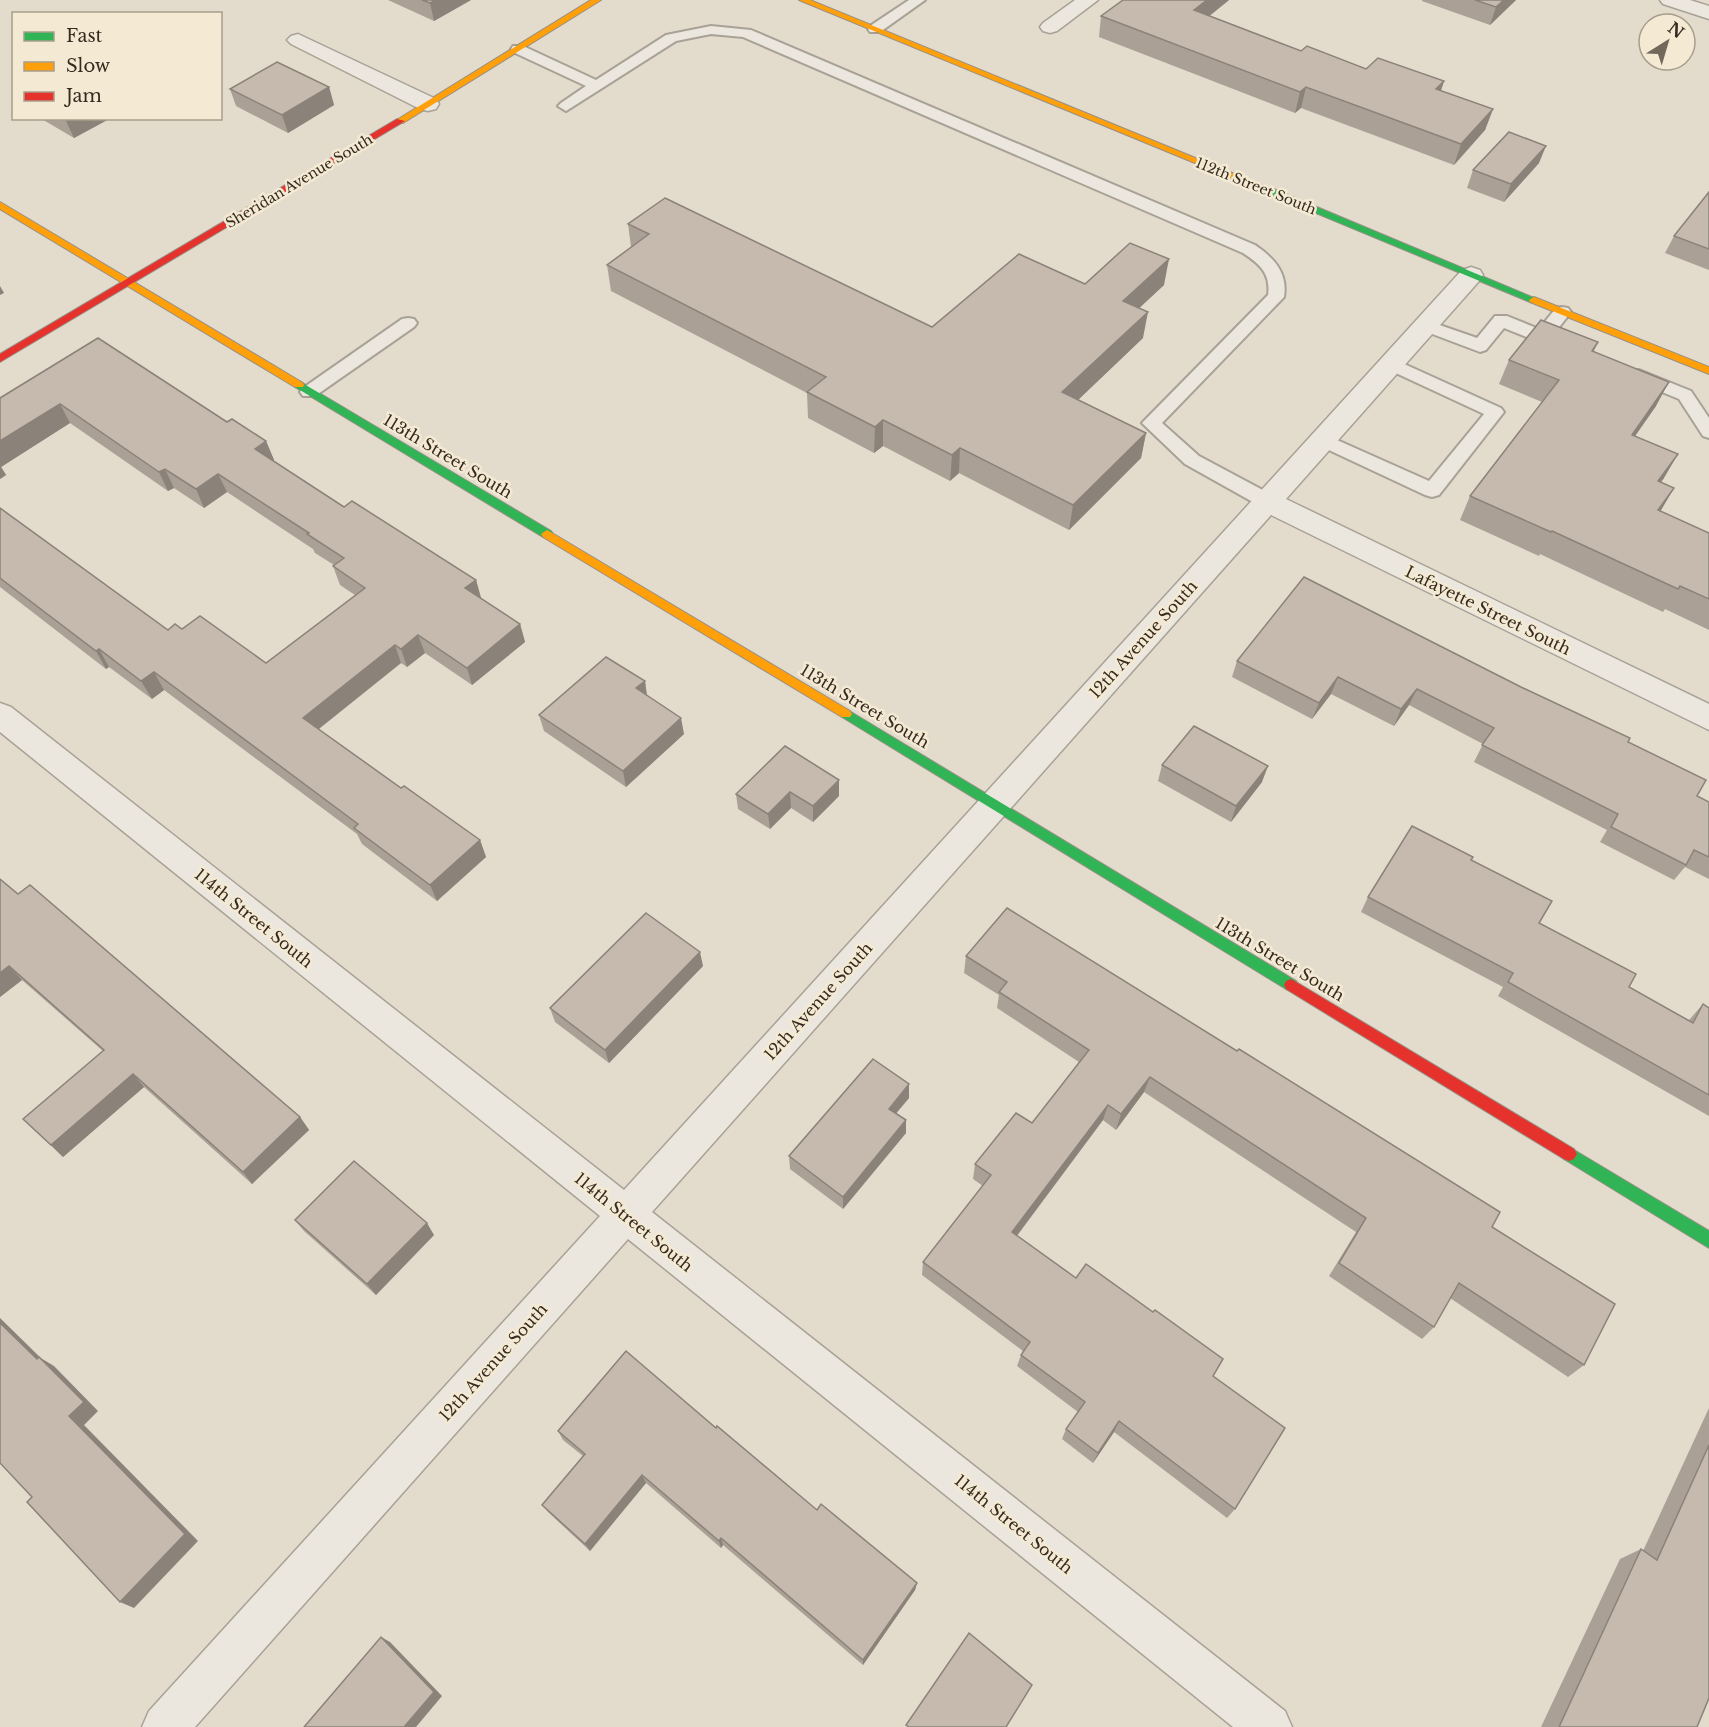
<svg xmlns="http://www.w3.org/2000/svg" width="1709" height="1727" font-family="'Libre Baskerville',serif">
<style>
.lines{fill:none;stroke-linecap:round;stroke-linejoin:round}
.lane-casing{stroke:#a8a196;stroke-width:4}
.street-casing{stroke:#a8a196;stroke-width:3}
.fast-casing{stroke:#989186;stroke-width:2}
.slow-casing{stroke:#989186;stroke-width:2}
.jam-casing{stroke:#989186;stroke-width:2}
.lane{fill:#ece7de;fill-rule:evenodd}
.street{fill:#ece7de;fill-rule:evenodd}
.fast{fill:#30b455;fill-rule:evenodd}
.slow{fill:#ff9f0a;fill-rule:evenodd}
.jam{fill:#e5322d;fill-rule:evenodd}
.wall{fill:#aaa096}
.shaded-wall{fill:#8b827a}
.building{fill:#c6baae;stroke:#8b827a;stroke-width:1.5}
.labels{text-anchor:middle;stroke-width:5;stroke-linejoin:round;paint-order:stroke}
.far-street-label{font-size:14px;fill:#362a1f;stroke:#f4ead3}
.street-label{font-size:16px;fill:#362a1f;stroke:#f4ead3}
</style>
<rect width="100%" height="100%" fill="#e3dccd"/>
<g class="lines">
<!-- lane casing -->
<g class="lane-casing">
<g id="lane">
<polygon points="909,0 925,0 880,32 870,32 868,29 870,26"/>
<path d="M711,26L751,30L1255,245C1274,258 1288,273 1284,297L1162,423L1199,456L1274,496L1276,501L1274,506L1267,508L1260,506L1185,464L1142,423L1268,295C1271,274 1260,264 1243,253L743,37L711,34L676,41L566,111L558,106L561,103L586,86L513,52L511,49L513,46H523L596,80L666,35Z"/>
<polygon points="1562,307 1568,308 1571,312 1553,335 1565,340 1568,344 1565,348 1559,350 1504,328 1486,350 1480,352 1419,329 1416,325 1419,321 1425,320 1477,338 1495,316 1507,316 1539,329 1556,308"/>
<polygon points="408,318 414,319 417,323 414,327 315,396 303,396 300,392 303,388 402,319"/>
<polygon points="1391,358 1501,408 1504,412 1439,495 1432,497 1425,495 1316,444 1313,440 1316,436 1322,434 1328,436 1429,481 1484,414 1385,368 1382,364 1385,360"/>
<polygon points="1639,370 1691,391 1709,418 1709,438 1703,436 1679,399 1633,380 1630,376 1633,372"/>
</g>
</g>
<!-- street casing -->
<g class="street-casing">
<g id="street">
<polygon points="1075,0 1098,0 1057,31 1050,33 1043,31 1040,27 1043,23"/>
<polygon points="1660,0 1690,0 1709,6 1709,19 1663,4"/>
<polygon points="298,34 436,99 439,104 436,109 428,111 420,109 291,44 287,40 291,36"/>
<polygon points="1471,267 1480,270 1483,275 1480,280 1286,499 1709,704 1709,730 1271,515 652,1212 1285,1711 1292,1727 1233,1727 628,1239 195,1727 142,1727 149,1711 600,1216 0,732 0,703 11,707 624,1190 1462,270"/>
</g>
</g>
<!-- fast casing -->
<g class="fast-casing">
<g id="fast">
<polygon points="1263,187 1269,187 1539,300 1534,303 1530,302 1263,191"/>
<polygon points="299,381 551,531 553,534 551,537 543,537 295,387 294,385"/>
<polygon points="846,709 1296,981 1298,985 1296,989 1291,991 1286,989 842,717 840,714 842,711"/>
<polygon points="1569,1147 1709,1231 1709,1248 1564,1159 1561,1154 1564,1149"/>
</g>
</g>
<!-- slow casing -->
<g class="slow-casing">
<g id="slow">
<polygon points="591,0 601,0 403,123 395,121"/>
<polygon points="799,0 810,0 1271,189 1263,191"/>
<polygon points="0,202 303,383 304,385 303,387 295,387 0,209"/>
<polygon points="1534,297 1709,367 1709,374 1530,302 1529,300"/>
<polygon points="547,530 850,711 852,714 850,717 842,717 543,537 541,534"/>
</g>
</g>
<!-- jam casing -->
<g class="jam-casing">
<g id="jam">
<polygon points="397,119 405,121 0,362 0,354"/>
<polygon points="1291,979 1574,1149 1577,1154 1574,1159 1569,1161 1564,1159 1286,989 1284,985 1286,981"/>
</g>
</g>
<!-- lane -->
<use href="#lane" class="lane"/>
<!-- street -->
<use href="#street" class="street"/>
<!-- fast -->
<use href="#fast" class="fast"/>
<!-- slow -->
<use href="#slow" class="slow"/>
<!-- jam -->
<use href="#jam" class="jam"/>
</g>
<!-- wall -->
<g class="wall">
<polygon points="388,0 471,0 434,21"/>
<polygon points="1229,0 1209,16 1301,51 1366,69 1444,81 1441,91 1493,109 1485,130 1454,165 1301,108 1295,113 1099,37 1101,16"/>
<polygon points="1422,0 1516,0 1490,25 1422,1"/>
<polygon points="329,87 334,105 288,133 236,106 230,89"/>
<polygon points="40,118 111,118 74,138"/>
<polygon points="1539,163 1504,202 1467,188 1473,170"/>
<polygon points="1709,192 1709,270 1665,253 1674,236"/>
<polygon points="628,224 932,327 1085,284 1164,285 1139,308 1143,338 1078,400 1146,433 1141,458 1069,530 959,473 950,481 883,446 874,453 808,418 807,393 611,291 607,265 631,247"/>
<polygon points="1598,342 1594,351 1656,406 1635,436 1664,478 1661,482 1674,488 1660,511 1709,533 1709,630 1665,609 1663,612 1540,554 1539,556 1460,520 1470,496 1542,402 1499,384 1509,360"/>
<polygon points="0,398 227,422 266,441 274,460 273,461 344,507 476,580 481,598 520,624 525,642 472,685 425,653 407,667 401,663 319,729 401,788 480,840 486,857 437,901 362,844 357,834 164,690 152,699 109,667 106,669 0,587 0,508 168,630 182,629 266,663 355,595 340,585 333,566 334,565 315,553 313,549 227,492 204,508 174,488 168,491 70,423 1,467 6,475 0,479"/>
<polygon points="1304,577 1628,742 1697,796 1709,802 1709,879 1685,867 1674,880 1600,842 1607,830 1474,762 1483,744 1409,705 1394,726 1331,694 1312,719 1232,677 1237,661"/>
<polygon points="645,681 647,695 684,734 626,787 544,731 539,715"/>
<polygon points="785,746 839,796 813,822 791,808 770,829 738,809 736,794"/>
<polygon points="1162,765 1262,782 1231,822 1158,781"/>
<polygon points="1471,860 1539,923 1629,987 1689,1020 1703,1004 1709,1008 1709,1116 1498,996 1503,987 1361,912 1368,897"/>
<polygon points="0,879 18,894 300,1117 309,1130 252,1184 144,1087 63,1157 23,1119 103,1051 22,980 0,997"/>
<polygon points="966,956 1492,1227 1584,1365 1568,1377 1450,1298 1434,1327 1422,1339 1329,1276 1356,1232 1144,1092 1116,1130 1103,1120 1017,1236 1213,1376 1235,1509 1227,1518 1114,1432 1093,1463 1062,1439 1066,1429 1078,1412 1017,1366 1021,1355 1023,1351 922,1275 923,1262 983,1186 973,1179 975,1164 1032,1123 1079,1062 997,1008 999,995 964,973"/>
<polygon points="703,966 609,1063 555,1022 550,1008"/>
<polygon points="909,1098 896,1113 906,1120 906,1133 843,1209 790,1169 789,1156"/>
<polygon points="295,1220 434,1235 376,1295 304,1231"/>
<polygon points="1709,1408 1709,1698 1697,1727 1541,1727 1620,1559 1641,1549 1643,1551"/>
<polygon points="716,1428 817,1510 917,1583 915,1590 863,1665 723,1545 721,1548 646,1483 590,1551 548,1512 542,1505 583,1456 563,1440 558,1431"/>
</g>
<!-- shaded-wall -->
<g class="shaded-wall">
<polygon points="436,0 471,0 434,21 430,3"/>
<polygon points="1207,0 1229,0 1191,31 1194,10"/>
<polygon points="1504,0 1516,0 1490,25 1496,7"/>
<polygon points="1444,81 1437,102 1436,89"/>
<polygon points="329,87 334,105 288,133 282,115"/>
<polygon points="1306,87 1301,108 1295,113 1300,92"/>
<polygon points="1493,109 1485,130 1454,165 1461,144"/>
<polygon points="70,118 111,118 74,138 66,121"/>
<polygon points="1546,146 1539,163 1504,202 1511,184"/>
<polygon points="1169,259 1164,285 1119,327 1123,301"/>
<polygon points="0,286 4,293 0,295"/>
<polygon points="1148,312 1143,338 1059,418 1062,392"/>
<polygon points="1669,382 1656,406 1619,459 1632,435"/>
<polygon points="60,404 70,423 1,467 6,475 0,479 0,441"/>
<polygon points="883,420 883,446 874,453 875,427"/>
<polygon points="1146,433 1141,458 1069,530 1073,505"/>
<polygon points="266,441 274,460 262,468 255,449"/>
<polygon points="960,448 959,473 950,481 952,455"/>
<polygon points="1678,454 1664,478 1645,505 1658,481"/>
<polygon points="165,469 174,488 168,491 159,472"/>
<polygon points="218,474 227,492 204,508 196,489"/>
<polygon points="1674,488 1660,512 1658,510"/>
<polygon points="476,580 481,598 465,588"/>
<polygon points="520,624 525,642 472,685 467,668"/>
<polygon points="418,635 425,653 407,667 401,649"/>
<polygon points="395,645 401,663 311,735 303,718"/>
<polygon points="99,649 109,667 106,669 96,651"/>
<polygon points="154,672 164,690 152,699 141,681"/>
<polygon points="1338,677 1331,694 1312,719 1319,703"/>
<polygon points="645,681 647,698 636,688"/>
<polygon points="1417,689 1409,705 1394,726 1401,709"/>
<polygon points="681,718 684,734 626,787 623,771"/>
<polygon points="1268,766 1262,782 1231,822 1236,806"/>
<polygon points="839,780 839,796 813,822 813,806"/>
<polygon points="790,792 791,808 770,829 768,814"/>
<polygon points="480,840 486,857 437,901 430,885"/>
<polygon points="700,952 703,966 609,1063 605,1050"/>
<polygon points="9,966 22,980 0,997 0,973"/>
<polygon points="133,1074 144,1087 63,1157 51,1145"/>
<polygon points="1150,1077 1144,1092 1116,1130 1121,1114"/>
<polygon points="909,1084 909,1098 889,1122 889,1109"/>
<polygon points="1108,1105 1103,1120 1009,1246 1012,1232"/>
<polygon points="300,1117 309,1130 252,1184 243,1172"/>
<polygon points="906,1120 906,1133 843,1209 843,1197"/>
<polygon points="427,1223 434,1235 376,1295 367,1284"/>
<polygon points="0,1318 49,1366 39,1357 54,1366 98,1411 84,1425 198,1541 134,1608 120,1602 69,1416 37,1359 0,1323"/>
<polygon points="1119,1421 1114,1432 1093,1463 1098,1453"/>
<polygon points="642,1475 646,1483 590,1551 585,1544"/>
<polygon points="721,1538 723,1545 721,1548 719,1541"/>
<polygon points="917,1583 915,1590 863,1665 863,1660"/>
<polygon points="381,1637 390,1642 442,1696 416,1727 404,1727"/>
</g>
<!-- building -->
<g class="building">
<polygon points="422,0 436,0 430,3"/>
<polygon points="1123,0 1207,0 1194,10 1301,51 1307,46 1366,69 1378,58 1444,81 1436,89 1493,109 1461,144 1306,87 1300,92 1101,16"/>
<polygon points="1475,0 1504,0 1496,7"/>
<polygon points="277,62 329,87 282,115 230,89"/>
<polygon points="1509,132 1546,146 1511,184 1473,170"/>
<polygon points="1709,192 1709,249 1674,236"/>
<polygon points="665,198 932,327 1019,254 1085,284 1130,243 1169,259 1123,301 1148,312 1062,392 1146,433 1073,505 960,448 952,455 883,420 875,427 807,392 826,377 607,265 649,234 628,224"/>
<polygon points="1541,320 1598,342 1592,351 1669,382 1632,435 1678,454 1658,481 1674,488 1658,510 1709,533 1709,599 1680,586 1678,589 1552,531 1551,532 1470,496 1559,380 1509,360"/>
<polygon points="98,338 227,422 232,419 266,441 255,449 344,507 352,501 476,580 465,588 520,624 467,668 418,635 401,649 395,645 303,718 401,788 404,786 480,840 430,885 354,828 358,824 154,672 141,681 99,649 96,651 0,578 0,508 168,630 175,624 182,629 200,616 266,663 365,588 333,566 344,558 307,534 309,533 218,474 196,489 165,469 159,472 60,404 0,441 0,398"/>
<polygon points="1304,577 1521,687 1630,738 1628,742 1706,780 1697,796 1709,802 1709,857 1694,850 1686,865 1611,827 1618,814 1482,745 1494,728 1417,689 1401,709 1338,677 1319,703 1237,661"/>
<polygon points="606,657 645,681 636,688 681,718 623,771 539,715"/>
<polygon points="1194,726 1268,766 1236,806 1162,765"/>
<polygon points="785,746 839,780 813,806 790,792 768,814 736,794"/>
<polygon points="1412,826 1473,857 1471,860 1552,901 1539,923 1636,974 1629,987 1693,1023 1703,1004 1709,1008 1709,1095 1508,982 1513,973 1368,897"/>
<polygon points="0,879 18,894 30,885 300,1117 243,1172 133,1074 51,1145 23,1119 104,1050 9,966 0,973"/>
<polygon points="1007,908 1237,1051 1239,1049 1500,1212 1492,1227 1615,1304 1584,1365 1459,1283 1434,1327 1339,1263 1366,1218 1150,1077 1121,1114 1108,1105 1012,1232 1076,1278 1086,1264 1153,1312 1155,1310 1223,1359 1213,1376 1285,1428 1235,1509 1119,1421 1098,1453 1066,1429 1085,1402 1021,1355 1030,1342 923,1262 991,1175 975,1164 1016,1113 1032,1123 1089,1050 999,992 1007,982 966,956"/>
<polygon points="646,913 700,952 605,1050 550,1008"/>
<polygon points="873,1059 909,1084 889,1109 906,1120 843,1197 789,1156"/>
<polygon points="354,1161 427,1223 367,1284 295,1220"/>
<polygon points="0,1323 37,1359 39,1357 84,1402 69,1416 185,1534 120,1602 27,1502 32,1497 0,1463"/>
<polygon points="626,1351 716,1428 717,1426 817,1510 821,1504 917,1583 863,1660 721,1538 719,1541 642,1475 585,1544 542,1505 585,1454 558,1431"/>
<polygon points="1709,1445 1709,1698 1697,1727 1559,1727 1641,1549 1657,1560"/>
<polygon points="969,1633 1032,1685 1006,1727 909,1727 906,1725"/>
<polygon points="381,1637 434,1692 404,1727 304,1727"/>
</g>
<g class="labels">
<!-- far-street labels -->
<g class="far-street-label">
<text transform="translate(299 181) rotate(-31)" y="5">Sheridan Avenue South</text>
<text transform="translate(1256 186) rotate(22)" y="5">112th Street South</text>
</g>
<!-- street labels -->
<g class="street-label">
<text transform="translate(448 456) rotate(31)" y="6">113th Street South</text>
<text transform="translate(1488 610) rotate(26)" y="6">Lafayette Street South</text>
<text transform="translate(1143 639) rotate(-48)" y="6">12th Avenue South</text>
<text transform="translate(865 706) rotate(31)" y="6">113th Street South</text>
<text transform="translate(254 918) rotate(39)" y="6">114th Street South</text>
<text transform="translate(1280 959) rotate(31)" y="6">113th Street South</text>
<text transform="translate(818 1001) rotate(-48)" y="6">12th Avenue South</text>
<text transform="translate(634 1222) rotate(39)" y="6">114th Street South</text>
<text transform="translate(493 1362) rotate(-48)" y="6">12th Avenue South</text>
<text transform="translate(1014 1524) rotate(39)" y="6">114th Street South</text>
</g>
</g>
<!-- legend -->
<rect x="12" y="12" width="210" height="108" fill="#f4ead3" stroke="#a89d8b" stroke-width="1.5"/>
<rect x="24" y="32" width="30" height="9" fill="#30b455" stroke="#a89d8b" stroke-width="1.5"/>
<text x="66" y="42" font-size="18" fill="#362a1f">Fast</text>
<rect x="24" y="62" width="30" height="9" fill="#ff9f0a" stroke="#a89d8b" stroke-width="1.5"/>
<text x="66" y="72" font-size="18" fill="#362a1f">Slow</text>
<rect x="24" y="92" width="30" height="9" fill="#e5322d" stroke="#a89d8b" stroke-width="1.5"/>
<text x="66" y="102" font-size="18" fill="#362a1f">Jam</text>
<!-- north arrow -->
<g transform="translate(1667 42) rotate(37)"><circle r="28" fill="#f4ead3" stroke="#a89d8b" stroke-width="1.5"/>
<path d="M0-4.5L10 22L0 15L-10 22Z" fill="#73685c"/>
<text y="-9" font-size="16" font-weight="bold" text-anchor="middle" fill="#362a1f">N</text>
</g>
</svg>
